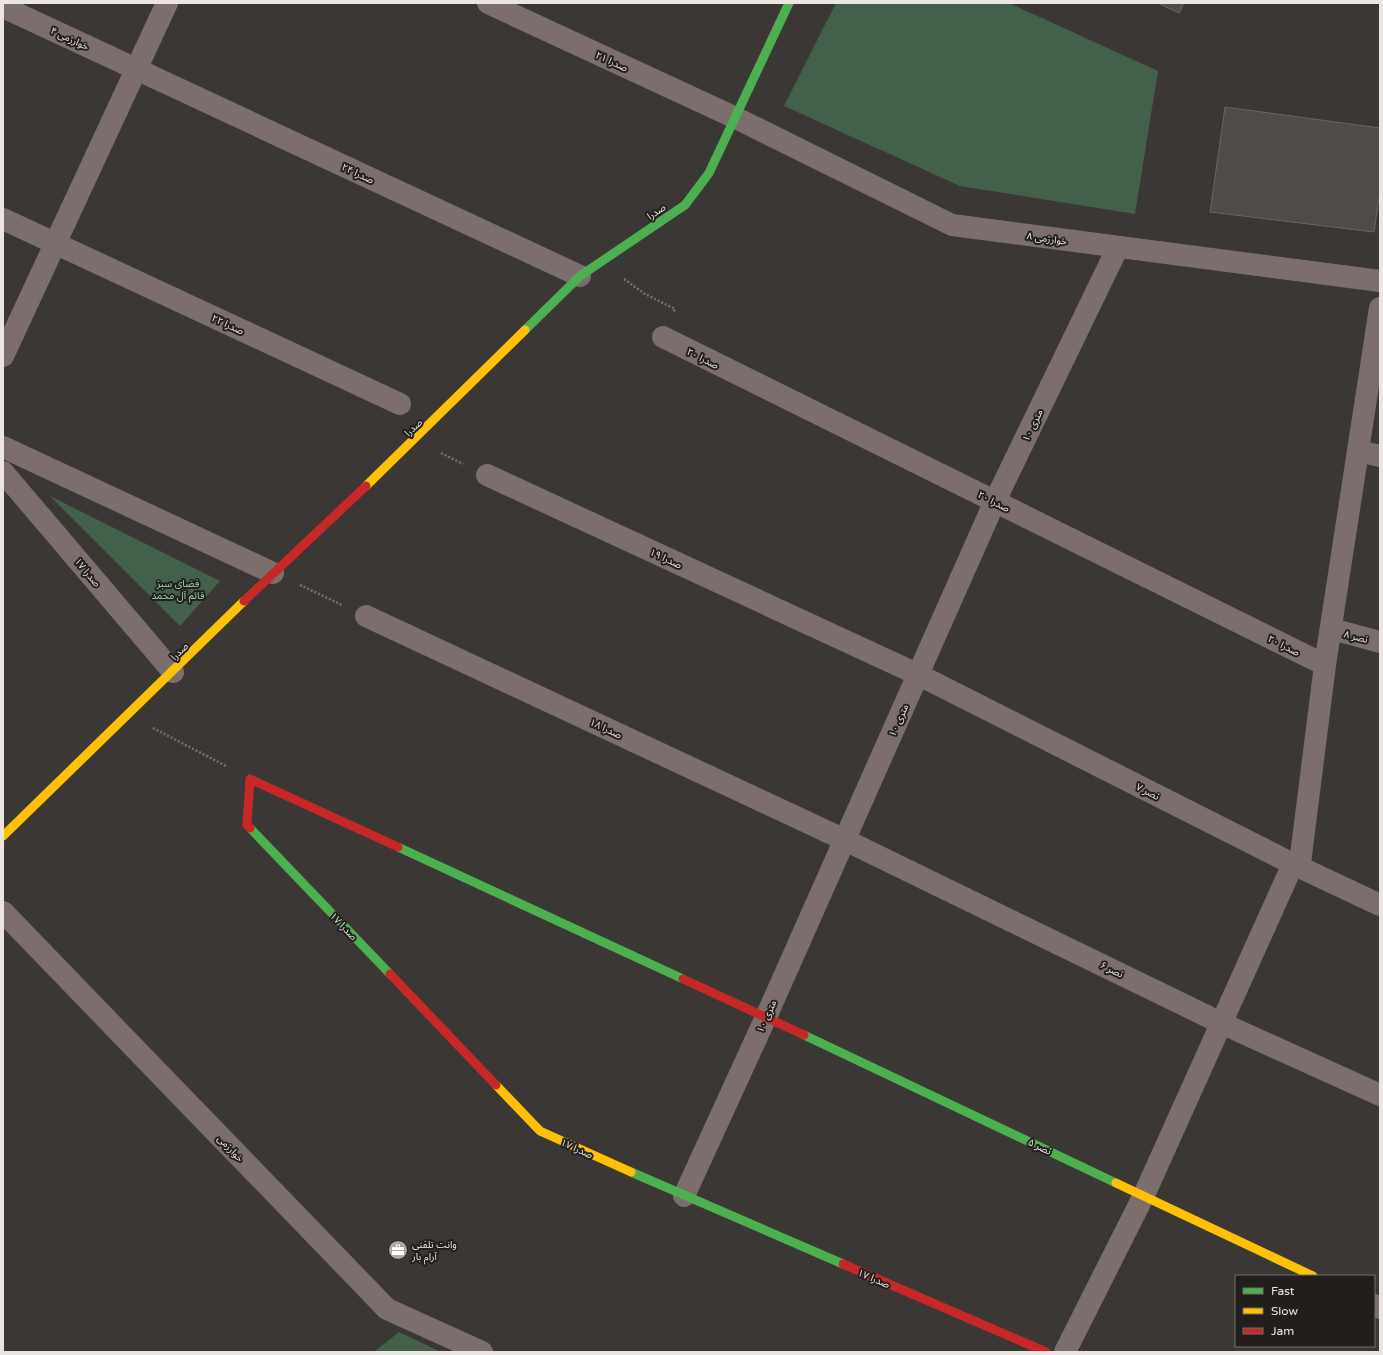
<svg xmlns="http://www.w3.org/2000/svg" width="1383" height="1355" font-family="'Varela Round','Noto Sans Arabic',sans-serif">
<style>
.green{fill:#43604b}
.building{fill:#4e4b49;stroke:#686563}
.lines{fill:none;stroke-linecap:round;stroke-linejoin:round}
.path{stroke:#79706f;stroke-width:2.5;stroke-dasharray:2 2;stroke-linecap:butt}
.street{stroke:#7b6e6d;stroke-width:22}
.fast{stroke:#4caf50;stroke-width:9}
.slow{stroke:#ffc107;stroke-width:9}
.jam{stroke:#c62828;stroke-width:9}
.labels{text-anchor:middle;stroke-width:4;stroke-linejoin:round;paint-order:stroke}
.street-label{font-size:10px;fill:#ebe6e2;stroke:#221e1c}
.park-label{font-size:10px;fill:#98dcae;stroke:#221e1c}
.poi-label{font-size:10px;fill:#ebe6e2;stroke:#221e1c;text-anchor:start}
</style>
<rect width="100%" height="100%" fill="#3a3734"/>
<!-- green -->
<g class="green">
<polygon points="836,3 1009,3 1158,71 1135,214 960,186 784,106"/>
<polygon points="50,496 220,581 180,626"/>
<polygon points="399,1332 441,1352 374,1352"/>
</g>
<!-- building -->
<g class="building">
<polygon points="1158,3 1184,3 1179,13"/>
<polygon points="1225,107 1380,128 1380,191 1374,232 1210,212"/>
</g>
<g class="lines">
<!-- path -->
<g class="path">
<polyline points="624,279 645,294 675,309 673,313"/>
<polyline points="441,453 463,464"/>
<polyline points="300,585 342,605"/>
<polyline points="153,728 226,766"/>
</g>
<!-- street -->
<g class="street">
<polyline points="488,3 736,118 952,225 1380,281"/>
<polyline points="3,7 580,276"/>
<polyline points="3,219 400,404"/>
<polyline points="663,337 1325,665"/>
<polyline points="3,356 167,3"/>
<polyline points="3,447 273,573"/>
<polyline points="1358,451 1380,456"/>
<polyline points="3,472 173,672"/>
<polyline points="487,475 917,674 1293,864 1380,905"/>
<polyline points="366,616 845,840 1221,1023 1380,1095"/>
<polyline points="1332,629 1380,642"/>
<polyline points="3,912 387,1309 482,1352"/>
<polyline points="684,1196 766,1017 995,501 1118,247"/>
<polyline points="1374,1305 1380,1308"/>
<polyline points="1065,1352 1144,1195 1293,864 1300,863 1325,665 1380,308"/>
</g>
<!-- fast -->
<g class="fast">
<polyline points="525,330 580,276 685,205 709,173 789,3"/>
<polyline points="250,828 390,974"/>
<polyline points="398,847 683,979"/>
<polyline points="804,1035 1116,1183"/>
<polyline points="631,1172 843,1264"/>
</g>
<!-- slow -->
<g class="slow">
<polyline points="366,486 525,330"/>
<polyline points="3,836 244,601"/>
<polyline points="496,1085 540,1131 631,1172"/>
<polyline points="1116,1183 1313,1276"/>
</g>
<!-- jam -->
<g class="jam">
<polyline points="244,601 366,486"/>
<polyline points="250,828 247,825 250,779 398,847"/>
<polyline points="390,974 496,1085"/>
<polyline points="683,979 804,1035"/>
<polyline points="843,1264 1046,1352"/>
</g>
</g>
<!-- icons -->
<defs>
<g id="office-disc" transform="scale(1)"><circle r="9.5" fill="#ada9a5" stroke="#221e1c"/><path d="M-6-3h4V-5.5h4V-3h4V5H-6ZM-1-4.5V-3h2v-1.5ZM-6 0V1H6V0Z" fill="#fff"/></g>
</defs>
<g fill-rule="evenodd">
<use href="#office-disc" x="398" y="1250"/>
</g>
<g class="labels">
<!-- street labels -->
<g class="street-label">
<text transform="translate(70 38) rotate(25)" y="4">خوارزمی ۴</text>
<text transform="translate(612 61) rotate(25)" y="4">صدرا ۲۱</text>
<text transform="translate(358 173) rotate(25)" y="4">صدرا ۲۴</text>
<text transform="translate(656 211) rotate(-34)" y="4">صدرا</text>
<text transform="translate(1047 238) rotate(8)" y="4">خوارزمی ۸</text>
<text transform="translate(228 324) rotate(25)" y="4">صدرا ۲۲</text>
<text transform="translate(703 358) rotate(26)" y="4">صدرا ۲۰</text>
<text transform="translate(1032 425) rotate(-64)" y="4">۱۰ متری</text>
<text transform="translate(413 427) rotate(-44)" y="4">صدرا</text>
<text transform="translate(994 501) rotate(26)" y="4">صدرا ۲۰</text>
<text transform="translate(666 558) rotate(25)" y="4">صدرا ۱۹</text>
<text transform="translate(88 572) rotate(50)" y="4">صدرا ۱۷</text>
<text transform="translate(1356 636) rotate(14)" y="4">نصر ۸</text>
<text transform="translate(1284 645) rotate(26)" y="4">صدرا ۲۰</text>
<text transform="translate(179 651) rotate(-45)" y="4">صدرا</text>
<text transform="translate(898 720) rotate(-66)" y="4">۱۰ متری</text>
<text transform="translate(606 728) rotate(25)" y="4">صدرا ۱۸</text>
<text transform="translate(1148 791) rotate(27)" y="4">نصر ۷</text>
<text transform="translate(344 926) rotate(46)" y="4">صدرا ۱۷</text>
<text transform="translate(1112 969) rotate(26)" y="4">نصر ۶</text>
<text transform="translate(766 1016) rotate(-66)" y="4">۱۰ متری</text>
<text transform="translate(1040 1146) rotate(25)" y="4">نصر ۵</text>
<text transform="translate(231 1148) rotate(46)" y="4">خوارزمی</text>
<text transform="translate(577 1148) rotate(24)" y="4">صدرا ۱۷</text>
<text transform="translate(874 1278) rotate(23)" y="4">صدرا ۱۷</text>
</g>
<!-- park labels -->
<g class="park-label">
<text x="178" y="587">فضای سبز<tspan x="178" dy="12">قائم آل محمد</tspan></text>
</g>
<!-- poi labels -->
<g class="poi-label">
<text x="412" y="1248">وانت تلفنی<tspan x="412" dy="12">آرام بار</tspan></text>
</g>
</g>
<!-- border -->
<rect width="1383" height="1355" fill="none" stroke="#ebe6e2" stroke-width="8"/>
<!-- legend -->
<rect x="1235" y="1275" width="140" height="72" fill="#221e1c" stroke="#726e6b"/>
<rect x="1243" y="1288" width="20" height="6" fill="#4caf50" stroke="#726e6b"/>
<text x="1271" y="1295" font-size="12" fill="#ebe6e2">Fast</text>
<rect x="1243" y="1308" width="20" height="6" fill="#ffc107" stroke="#726e6b"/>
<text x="1271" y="1315" font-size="12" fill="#ebe6e2">Slow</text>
<rect x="1243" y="1328" width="20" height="6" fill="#c62828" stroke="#726e6b"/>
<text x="1271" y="1335" font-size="12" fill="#ebe6e2">Jam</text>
</svg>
